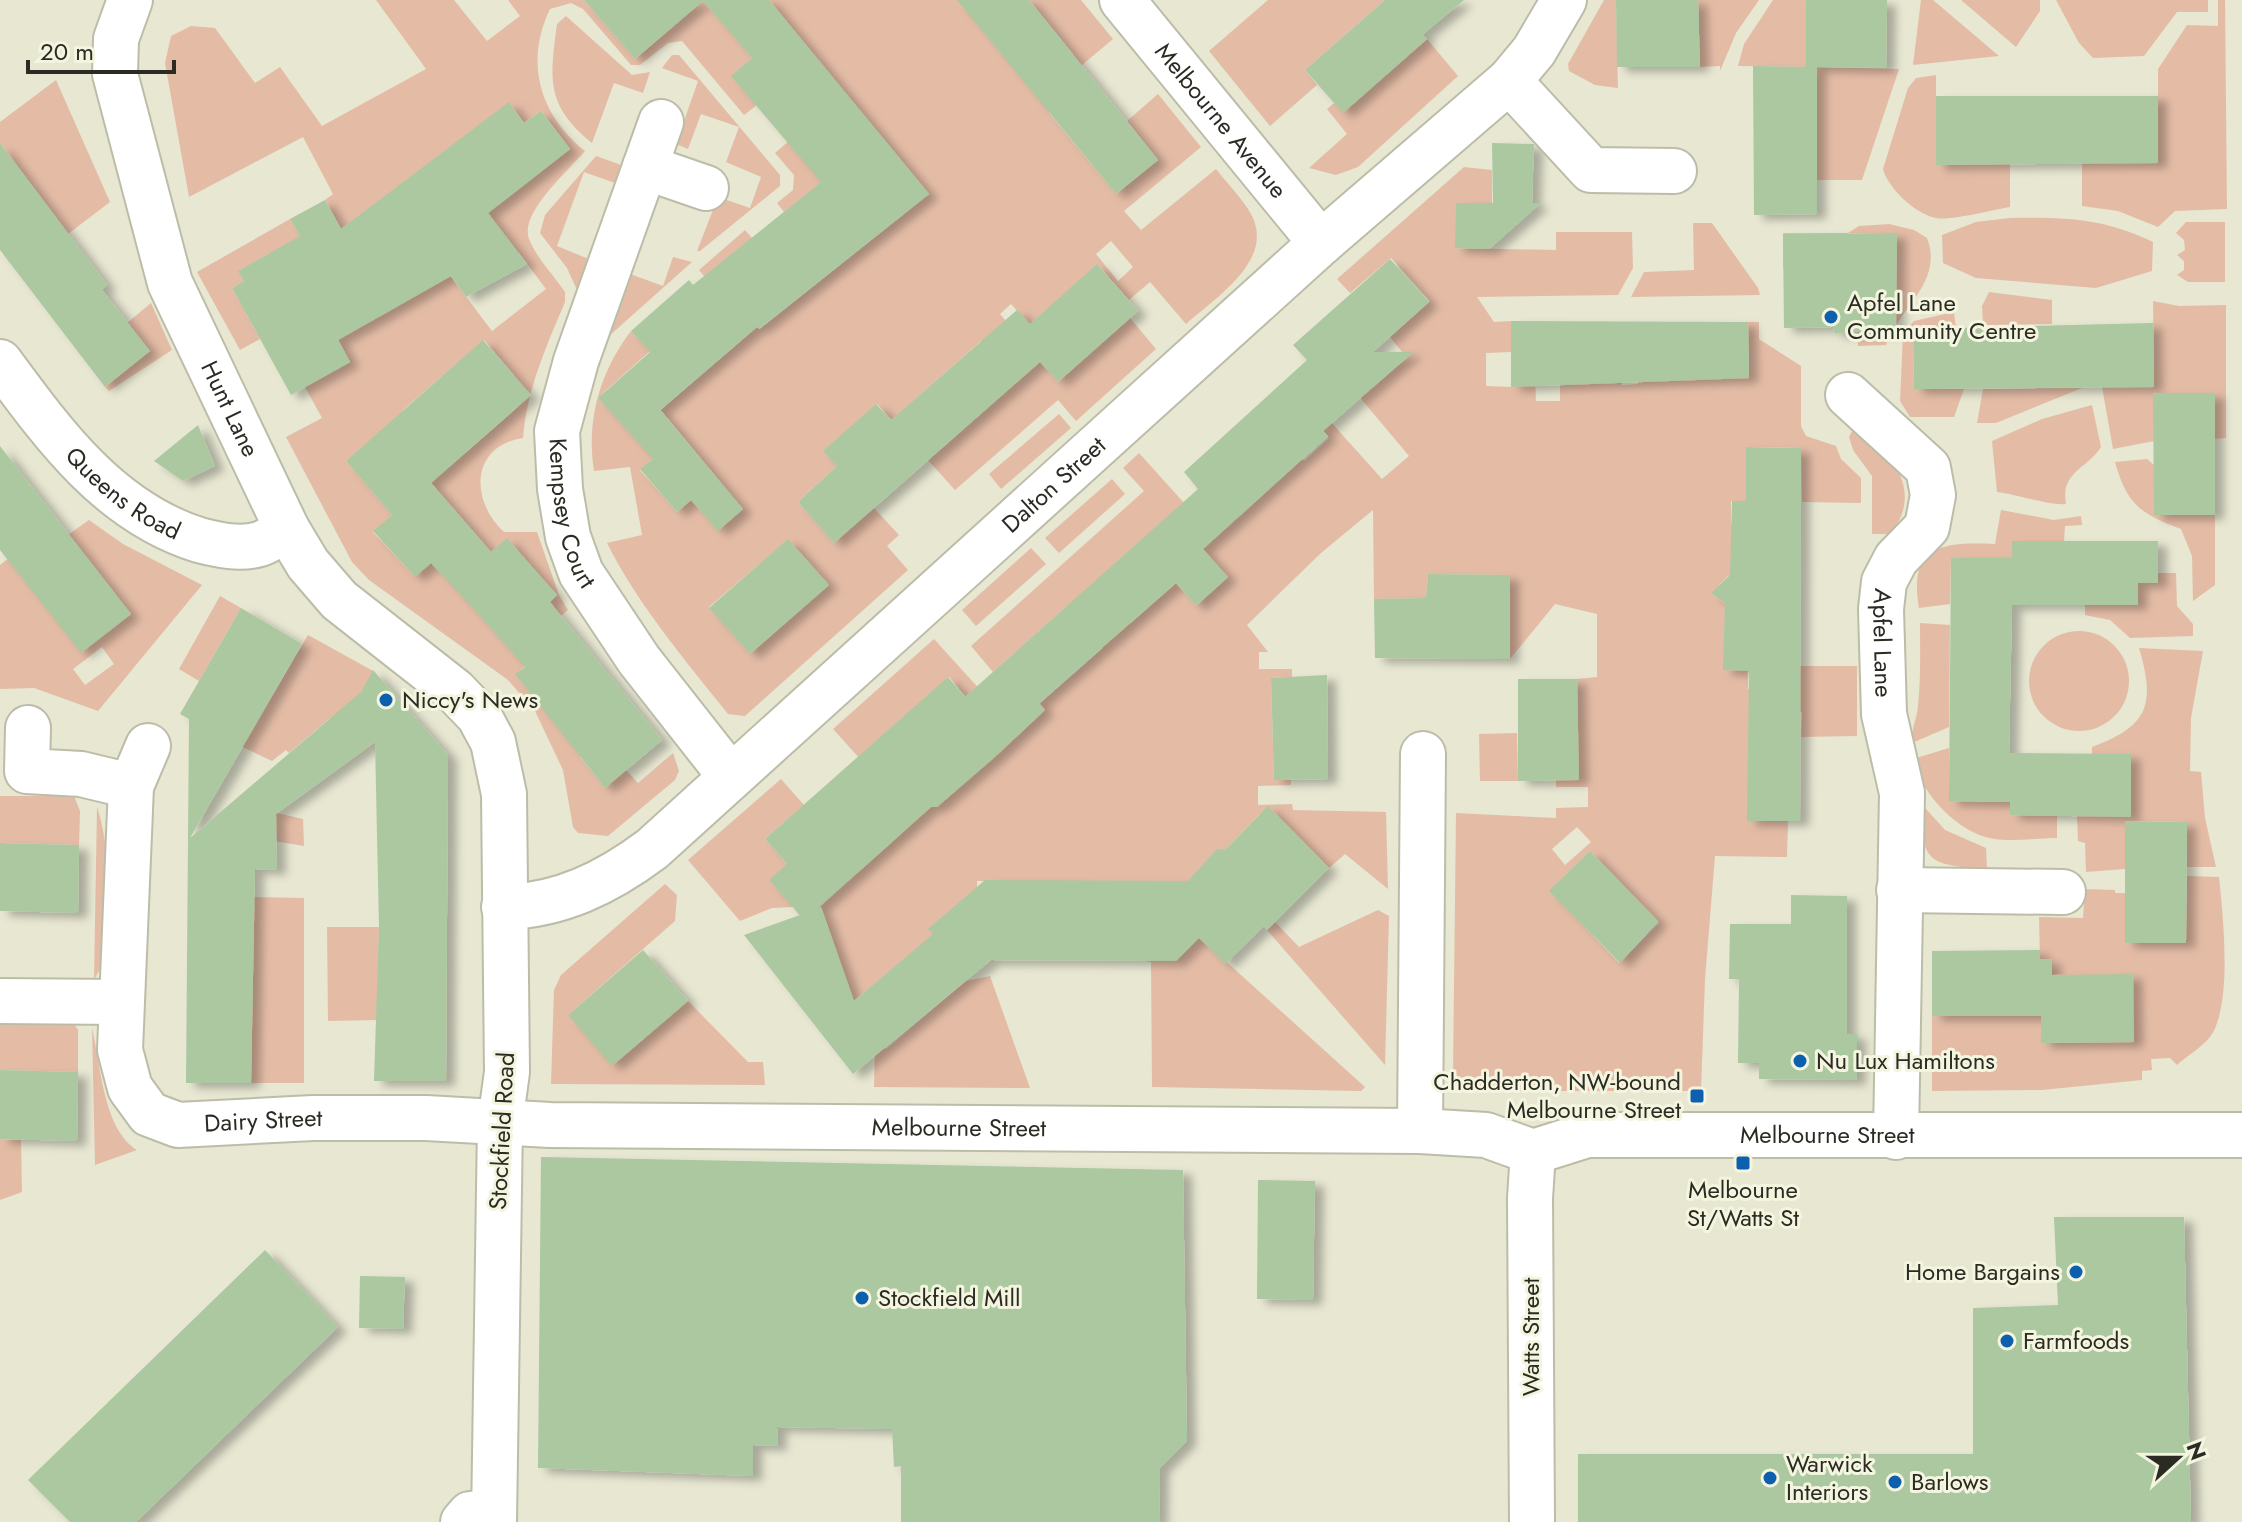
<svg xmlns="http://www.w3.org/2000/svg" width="2242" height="1522" font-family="Jost,sans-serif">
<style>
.green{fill:#e4bca6;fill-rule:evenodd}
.building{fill:#abc8a1;filter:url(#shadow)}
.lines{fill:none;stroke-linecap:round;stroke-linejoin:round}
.minor-casing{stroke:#bcbda8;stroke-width:48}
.tertiary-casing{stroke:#bcbda8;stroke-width:48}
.minor{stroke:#fff;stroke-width:44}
.tertiary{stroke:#fff;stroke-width:44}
.poi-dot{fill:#0c60ae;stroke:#f4f5df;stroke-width:3}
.labels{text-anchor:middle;stroke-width:6;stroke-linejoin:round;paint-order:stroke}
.street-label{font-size:24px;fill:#2b2b23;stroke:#f4f5df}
.poi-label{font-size:24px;fill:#2b2b23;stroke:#f4f5df;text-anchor:start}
</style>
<defs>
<filter id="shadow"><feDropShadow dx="9" dy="5" stdDeviation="4" flood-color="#0004"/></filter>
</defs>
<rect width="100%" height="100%" fill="#e7e7d2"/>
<!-- green -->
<g class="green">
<path d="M376,0H454L487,41L520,16L508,0H584L635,59L679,21L667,6L674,0H703L752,58L732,76L757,105L744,115L682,41L668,43L640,65H631L583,9L571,3L550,9C524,63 540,115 585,151C569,170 519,213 529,239C536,257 554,276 565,292V302C546,347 527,389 523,438C470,446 470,501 504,532H537L559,595L568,610L552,623L540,610L557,595L507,539L491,552L420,470L410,459L427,444L401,414L346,461L392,515L373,532L414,576L432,562L515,654L526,646L536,657L516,674L538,702L565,681L608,734L580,757L605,788L626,770L638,783L673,753L679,771L675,780L608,836L578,833L573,827L563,770L535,711L508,680L369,580L352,562L286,437L322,418L305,387L350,362L333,330L364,308L371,321L396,307L367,253L344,265L336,253L303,271L293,254L276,263L270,253L239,271L244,281L232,288L260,339L240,350L197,272L290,219L313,257L346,238L325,200L333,194L303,137L189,197L165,63L171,36L191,26L215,28L255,83L280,67L322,126L426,69ZM509,103L524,123L541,111L570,149L497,206L482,188L469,198L464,193L453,202L501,266L519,253L546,289L492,331L388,194ZM484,340L514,375L502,386L519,406L463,455L445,435L433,445L403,410Z"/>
<path d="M769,0H976L1032,88L1073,54L1029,0H1081L1113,39L1075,71L1049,113L1116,194L1158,160L1127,121L1158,94L1201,147L1124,211L1141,230L1216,169C1227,183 1242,198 1251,214C1276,260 1215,298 1186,324L1150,282L1129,300L1098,265L1030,325L1011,304L1000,314L1058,382L1130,318L1156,349L1076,421L1058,400L955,490L877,404L824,451L837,466L798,502L834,543L874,508L899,535L887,546L908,570L745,716L728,714C685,660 638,605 607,543L642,535L630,467L594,471C586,420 600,372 631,331L650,351L602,394L655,457L640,470L677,512L717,478L661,410L751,332L699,270L745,230L752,238L730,292L760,329L929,194L852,101L825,179L784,212L777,203L793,190L794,175L775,153L845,93ZM1111,241L1133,267L1118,281L1096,254ZM981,341L1017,381L940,450L904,409ZM788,540L828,585L750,654L709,607Z"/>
<polygon points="1268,0 1385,0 1305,70 1317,85 1270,126 1209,51"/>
<polygon points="1604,0 1616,0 1618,88 1595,85 1569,71 1568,64"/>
<polygon points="1698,0 1759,0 1736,33 1720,71 1720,66 1700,67"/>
<polygon points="1773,0 1806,0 1806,67 1738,66 1744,44"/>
<polygon points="1921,0 1933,0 1999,56 1913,65"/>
<polygon points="1961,0 2040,0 2040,11 2016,47"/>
<polygon points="2056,0 2208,0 2208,12 2177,12 2144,56 2093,58 2079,43"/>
<polygon points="2218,0 2225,0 2227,209 2175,211 2158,227 2118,211 2082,206 2082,163 2158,163 2158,69 2187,25 2218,26"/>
<path d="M566,16L632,75L650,72L643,93L614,83L592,143C545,105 550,78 557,24Z"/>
<polygon points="1427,39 1458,76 1358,167 1336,175 1309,168 1347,134 1327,109 1334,103 1343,112"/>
<polygon points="672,55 679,55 780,175 780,186 700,251 697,251 718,197 750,208 761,177 726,162 739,127 701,114 688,149 676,144 698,81 662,68"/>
<polygon points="1817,67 1899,69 1862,180 1816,180"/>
<path d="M1936,75V165L2010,164V207C1992,210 1951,221 1936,218C1915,214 1888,188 1883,169L1908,88L1916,78Z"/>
<polygon points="56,80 110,202 68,234 0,143 0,122"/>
<polygon points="596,156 624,166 618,184 584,172 557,246 591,260 577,290 567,268 540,233 545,215"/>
<path d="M1464,167L1492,170V203H1456V248L1556,250V232H1632L1633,268L1618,295L1477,297L1494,322L1511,321V352L1486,353V386L1511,387V376H1535L1536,401H1560V376L1622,337V385L1638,384L1637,337L1749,377L1748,322H1759V339L1801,366V426L1806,436L1836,446L1841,459L1861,478V503L1802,502L1801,448L1747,447L1746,501H1731V524L1749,525L1750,576H1728L1719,585L1720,599C1741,616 1749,662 1748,689L1754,690L1748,821H1788L1787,857L1715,856L1705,979L1701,1091H1474L1453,1073L1456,813L1556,818V808L1588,807V787H1556V780L1578,732L1577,679L1597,677V614L1555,604L1510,659V575L1428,574L1426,598L1374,599L1373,510L1321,553L1247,625L1268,652H1259V669H1292V677L1271,678L1274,780H1291V785L1258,786V805L1292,804L1293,810L1386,812L1388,889L1345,854L1329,868L1276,814L1268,820L1261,813L1224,851L1200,938L1365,1087L1361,1091L1152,1087L1151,962L1145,961L1146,881H977L978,939L950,953L929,939L849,1005L886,1049L966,981L990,976L1030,1088L874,1087L875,1049L792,948L830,933L821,908L799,915L793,907L772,908L740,921L688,860L781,779L804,805L765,839L804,884L862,869L902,833L862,761L833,729L934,639L1014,727L1103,648L1066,607L993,672L971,646L1144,491L1123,468L1139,453L1203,524L1228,501L1241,515L1266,492L1289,444L1304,461L1329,438L1313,419L1321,411L1382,479L1409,456L1347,382L1371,389L1407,358L1390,337L1430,301L1391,258L1350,293L1337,279ZM1228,577L1196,606L1176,583L1131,623L1095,582ZM949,677L986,720L871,746ZM1577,827L1591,842L1565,865L1552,849ZM1590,851L1659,923L1619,963L1550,891Z"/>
<path d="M2010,218C2066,217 2102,218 2153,242L2152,271L2096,288L1976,278L1943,263L1942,235L1976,222Z"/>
<polygon points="2186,222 2225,222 2225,282 2188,282 2177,275 2184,270 2184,261 2177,255 2185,250 2184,240 2176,233"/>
<polygon points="1693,223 1712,223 1758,288 1760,295 1631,297 1644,272 1694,270"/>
<path d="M1889,224L1914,230L1927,238C1944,282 1899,308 1886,345L1858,346L1857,319L1896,289L1897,233H1848V269H1783V233H1848L1859,226Z"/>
<polygon points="673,257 692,262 609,336 630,274 663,286"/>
<polygon points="1989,292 2052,300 2052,324 1983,325 1982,306"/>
<polygon points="2153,301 2179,306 2226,305 2226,438 2215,439 2215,393 2154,441 2113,449 2102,387 2154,386"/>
<polygon points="151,303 172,350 109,391 105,387 149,351 127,323"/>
<polygon points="1954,312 1956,329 1913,330 1914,389 1964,389 1954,417 1910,417 1900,401 1903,334 1914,321"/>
<polygon points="2082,388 1996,423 1977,423 1983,389"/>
<path d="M2092,405L2101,447C2087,469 2060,472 2066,504C2050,506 2016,494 1997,492L1992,441L2042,419Z"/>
<polygon points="1059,414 1071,428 1001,489 989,474"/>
<path d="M1852,431C1894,445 1925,497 1889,534H1872V476L1853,450L1849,437Z"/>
<path d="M2147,459L2154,465V515H2215V585L2193,601L2192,556L2181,529C2141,514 2127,505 2115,462Z"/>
<polygon points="1112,479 1125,494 1059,553 1045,538"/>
<path d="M2001,510L2054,520L2081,516L2082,525L2065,526L2064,541H2012V558H1951L1950,604L1919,608C1908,545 1942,542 1995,544Z"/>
<path d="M89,520L123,544L202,585L98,711L34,688L0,689V565L28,543L38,556ZM102,647L114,664L85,685L73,669Z"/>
<polygon points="1031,548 1046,564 976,626 962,610"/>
<polygon points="2158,573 2176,573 2177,606 2193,624 2193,636 2130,638 2110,620 2085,615 2085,605 2138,605 2138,583 2158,583"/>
<polygon points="220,596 241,608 199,681 179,669"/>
<path d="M1920,623L1950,625L1949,727L1912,743C1911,728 1917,719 1918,706C1921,678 1920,651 1920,623Z"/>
<circle cx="2079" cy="681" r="50"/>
<polygon points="308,635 375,672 337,727 329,719 289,753 286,750 272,761 224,738 252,730"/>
<path d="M2139,648L2203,651L2191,718L2190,771L2201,772L2205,818L2216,867H2187V822L2131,821L2125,822V869L2086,872L2085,843L2078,841L2077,816H2131V755L2092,754V747C2148,726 2156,705 2139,648Z"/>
<polygon points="1800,666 1857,666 1857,736 1801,737 1802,712 1797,711"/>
<polygon points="1517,733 1518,781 1480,781 1479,734"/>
<path d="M1949,748L1950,801L2010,802V815L2057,816V838C2037,838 2014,842 1994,839C1957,833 1921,793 1913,759Z"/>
<polygon points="0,796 74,796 80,811 79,845 0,843"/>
<path d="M1918,800L1945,830L1986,848L1987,869C1923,865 1924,861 1918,800Z"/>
<path d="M97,807C110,845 119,947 94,979Z"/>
<polygon points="256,808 303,819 304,846 255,838"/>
<path d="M2187,876L2219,877C2223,915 2233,1006 2210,1037C2202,1047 2187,1056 2177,1065L2170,1058L2151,1059L2152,1070L2142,1071V1080L2042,1090L1932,1091V1016L2041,1015L2042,1043L2134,1042L2052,975L2051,959H2040L2039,917L2083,918L2085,889L2115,890V893H2125V943H2186Z"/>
<polygon points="665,884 677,895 675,921 568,1015 688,1001 748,1062 763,1062 765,1085 551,1084 554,990 561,975"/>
<polygon points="254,897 304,898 304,1083 251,1083"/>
<polygon points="1378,910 1389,916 1385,1065 1267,930 1275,922 1299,947"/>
<polygon points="327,927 379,927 377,1020 328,1021"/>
<polygon points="0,1021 73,1023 78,1030 78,1072 0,1070"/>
<path d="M92,1028C101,1065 103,1129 137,1150L95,1165Z"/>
<polygon points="0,1139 21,1140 22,1192 0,1200"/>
</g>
<!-- building -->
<g class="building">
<polygon points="584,0 769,0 929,194 759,329 757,327 660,410 743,509 718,531 691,500 677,512 640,469 653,459 598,398 650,352 631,331 689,280 693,285 821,182 731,76 752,58 703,1 635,59"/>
<polygon points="957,0 1029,0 1158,160 1116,194"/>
<polygon points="1385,0 1464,0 1422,35 1427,39 1343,113 1305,70"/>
<polygon points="1616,0 1698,0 1700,67 1617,67"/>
<polygon points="1806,0 1887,0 1886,68 1817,67 1817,214 1754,215 1753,66 1806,67"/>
<polygon points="1936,96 2158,96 2158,163 1936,165"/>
<polygon points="509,102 524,123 541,111 570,149 488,213 527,264 466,297 451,276 338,340 350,362 291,395 232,288 244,281 238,271 300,236 290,219 325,200 341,229"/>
<polygon points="0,143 107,285 102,290 150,351 105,387 0,250"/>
<polygon points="1492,143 1534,144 1532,203 1541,203 1489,249 1455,248 1456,203 1493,203"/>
<polygon points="1897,233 1896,330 1834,333 1833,327 1784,328 1783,234"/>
<polygon points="1390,259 1429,302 1373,352 1413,352 1323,431 1328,436 1203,549 1228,577 1196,606 1176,583 1039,703 1045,710 996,756 937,807 931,807 818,908 821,907 854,1001 933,934 928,929 985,880 1188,881 1217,849 1225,850 1268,806 1329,868 1267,930 1264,926 1225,964 1199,938 1176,961 991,960 853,1074 744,935 800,915 769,880 787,864 765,839 948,677 965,697 1198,489 1184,472 1307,360 1293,345"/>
<polygon points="1097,264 1138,311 1058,382 1040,362 834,543 798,502 837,466 823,451 876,404 891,420 1017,310 1030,324"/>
<polygon points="1511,321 1748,322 1749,378 1511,387"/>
<polygon points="2153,323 2154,387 1914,389 1913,329"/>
<polygon points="483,340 531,395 431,483 491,552 507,538 532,567 557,595 550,602 662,740 605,788 515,674 525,667 479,615 431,563 415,577 373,531 392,515 346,461"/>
<polygon points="2153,393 2215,393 2215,515 2154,515"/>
<polygon points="198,425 215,466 183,481 154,461"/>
<polygon points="0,446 131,614 81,653 0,550"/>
<polygon points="1746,447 1801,448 1800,821 1747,821 1749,671 1723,670 1725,603 1711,593 1730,575 1732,501 1746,501"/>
<polygon points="788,539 829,585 750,654 709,608"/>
<polygon points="2012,541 2158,541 2158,583 2138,583 2138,605 2012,605 2009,753 2131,754 2131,817 2010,815 2010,802 1949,801 1951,558 2012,558"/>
<polygon points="1428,574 1510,575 1510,659 1375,658 1374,599 1426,598"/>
<polygon points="241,608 302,644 190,838 361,692 373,670 448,755 446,1081 374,1081 379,927 375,742 276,814 277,870 255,869 251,1083 186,1083 189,719 180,714"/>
<polygon points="1327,675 1328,779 1274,780 1271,678"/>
<polygon points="1518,679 1577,679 1579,780 1518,781"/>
<polygon points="2125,821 2187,822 2186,943 2125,943"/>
<polygon points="0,843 79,845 78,913 0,911"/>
<polygon points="1590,851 1658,921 1620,963 1549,891"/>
<polygon points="1791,895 1847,896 1847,1034 1857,1034 1857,1080 1759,1079 1759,1063 1738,1063 1739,979 1729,979 1730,924 1791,924"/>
<polygon points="643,950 688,1001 612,1066 568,1015"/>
<polygon points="2040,950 2040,959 2052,959 2052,975 2133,974 2134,1042 2041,1043 2041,1016 1932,1016 1932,951"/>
<polygon points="0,1070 78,1072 77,1141 0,1139"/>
<polygon points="541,1157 1183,1170 1187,1441 1160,1468 1159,1522 901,1522 901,1466 894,1467 892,1429 777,1427 778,1446 753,1445 753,1476 538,1468"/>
<polygon points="1258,1180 1315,1181 1313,1300 1257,1299"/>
<polygon points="2054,1217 2184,1217 2191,1522 1578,1522 1578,1454 1973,1454 1973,1308 2058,1305"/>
<polygon points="265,1250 338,1327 136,1522 70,1522 28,1480"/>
<polygon points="360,1276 405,1277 403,1329 359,1328"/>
</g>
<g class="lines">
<!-- minor casing -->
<g class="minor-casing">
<g id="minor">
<path id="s1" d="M1122,0L1321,243"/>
<polyline points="1509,81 1591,170 1674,171"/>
<path id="s2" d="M661,122L576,361L557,431L560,489L568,537L581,573L639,660L731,777"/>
<polyline points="645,167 706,188"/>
<path id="s3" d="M0,362C53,434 109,512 199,540C218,545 240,550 260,544C269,541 278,534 287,529"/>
<path id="s4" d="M1848,395L1928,468L1933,495L1927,527L1896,559L1884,582L1881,609L1884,714L1902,793L1896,1137"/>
<polyline points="28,728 27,771 81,774 131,786 148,746"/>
<path id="s5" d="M131,786L120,1050L130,1088L149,1114L178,1125L313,1118H426L550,1125L1420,1131L1486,1135L1533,1152L1587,1135H2242"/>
<polyline points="1899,890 2063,892"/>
<path id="s6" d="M504,907C560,906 608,882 652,849L1321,243L1509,81L1534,51L1564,0"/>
<polyline points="0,1001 120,1002"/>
<polyline points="1420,1131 1423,754"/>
<polyline points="463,1522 470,1514 494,1511"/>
<polyline points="1532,1522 1530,1198 1533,1152"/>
</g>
</g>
<!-- tertiary casing -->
<g class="tertiary-casing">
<g id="tertiary">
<path id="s7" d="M130,0L116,39L115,74L170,283L287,529L308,564L339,600L455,691L479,716L493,742L504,794L507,1072L500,1123L494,1522"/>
</g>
</g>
<!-- minor -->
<use href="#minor" class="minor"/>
<!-- tertiary -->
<use href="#tertiary" class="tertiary"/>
</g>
<!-- markers -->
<g class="poi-dot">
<circle cx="1831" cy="317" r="8"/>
<circle cx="386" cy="700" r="8"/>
<circle cx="1800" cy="1061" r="8"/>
<rect x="1689" y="1088" width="16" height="16" rx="4"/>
<rect x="1735" y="1155" width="16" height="16" rx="4"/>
<circle cx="2076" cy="1272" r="8"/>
<circle cx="862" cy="1298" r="8"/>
<circle cx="2007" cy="1341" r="8"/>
<circle cx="1770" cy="1478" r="8"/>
<circle cx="1895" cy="1482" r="8"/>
</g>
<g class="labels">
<!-- street labels -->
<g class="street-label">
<text dy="8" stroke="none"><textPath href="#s1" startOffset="156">Melbourne Avenue</textPath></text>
<text dy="8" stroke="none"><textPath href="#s7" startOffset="432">Hunt Lane</textPath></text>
<text dy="8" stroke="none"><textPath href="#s6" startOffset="704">Dalton Street</textPath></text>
<text dy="8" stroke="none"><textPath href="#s3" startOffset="182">Queens Road</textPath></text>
<text dy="8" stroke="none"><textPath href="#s2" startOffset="410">Kempsey Court</textPath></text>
<text dy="8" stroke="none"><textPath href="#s4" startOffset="300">Apfel Lane</textPath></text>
<text dy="8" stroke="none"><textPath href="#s5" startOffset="452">Dairy Street</textPath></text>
<text dy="8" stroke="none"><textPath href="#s5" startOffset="1148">Melbourne Street</textPath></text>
<text transform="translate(502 1131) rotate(-87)" y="8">Stockfield Road</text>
<text dy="8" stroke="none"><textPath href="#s5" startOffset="2022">Melbourne Street</textPath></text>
<text transform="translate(1531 1337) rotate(-90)" y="8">Watts Street</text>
</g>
<!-- poi labels -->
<g class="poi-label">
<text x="1847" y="311">Apfel Lane<tspan x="1847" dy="28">Community Centre</tspan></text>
<text x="402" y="708">Niccy's News</text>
<text x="1816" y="1069">Nu Lux Hamiltons</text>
<text x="1681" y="1090" text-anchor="end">Chadderton, NW-bound<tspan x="1681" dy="28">Melbourne Street</tspan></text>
<text x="1743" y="1198" text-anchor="middle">Melbourne<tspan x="1743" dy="28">St/Watts St</tspan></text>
<text x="2060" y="1280" text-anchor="end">Home Bargains</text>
<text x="878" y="1306">Stockfield Mill</text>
<text x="2023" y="1349">Farmfoods</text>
<text x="1786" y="1472">Warwick<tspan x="1786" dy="28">Interiors</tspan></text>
<text x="1911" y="1490">Barlows</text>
</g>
</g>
<!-- north arrow -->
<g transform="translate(2178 1458) rotate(69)" stroke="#f4f5df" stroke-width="6" paint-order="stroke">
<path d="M0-6L14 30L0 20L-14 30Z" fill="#2b2b23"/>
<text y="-12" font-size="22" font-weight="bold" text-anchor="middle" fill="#2b2b23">N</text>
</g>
<!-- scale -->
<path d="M28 60v12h146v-12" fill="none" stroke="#2b2b23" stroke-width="4"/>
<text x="40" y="60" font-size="24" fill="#2b2b23" stroke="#f4f5df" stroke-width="6" paint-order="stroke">20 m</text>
</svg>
